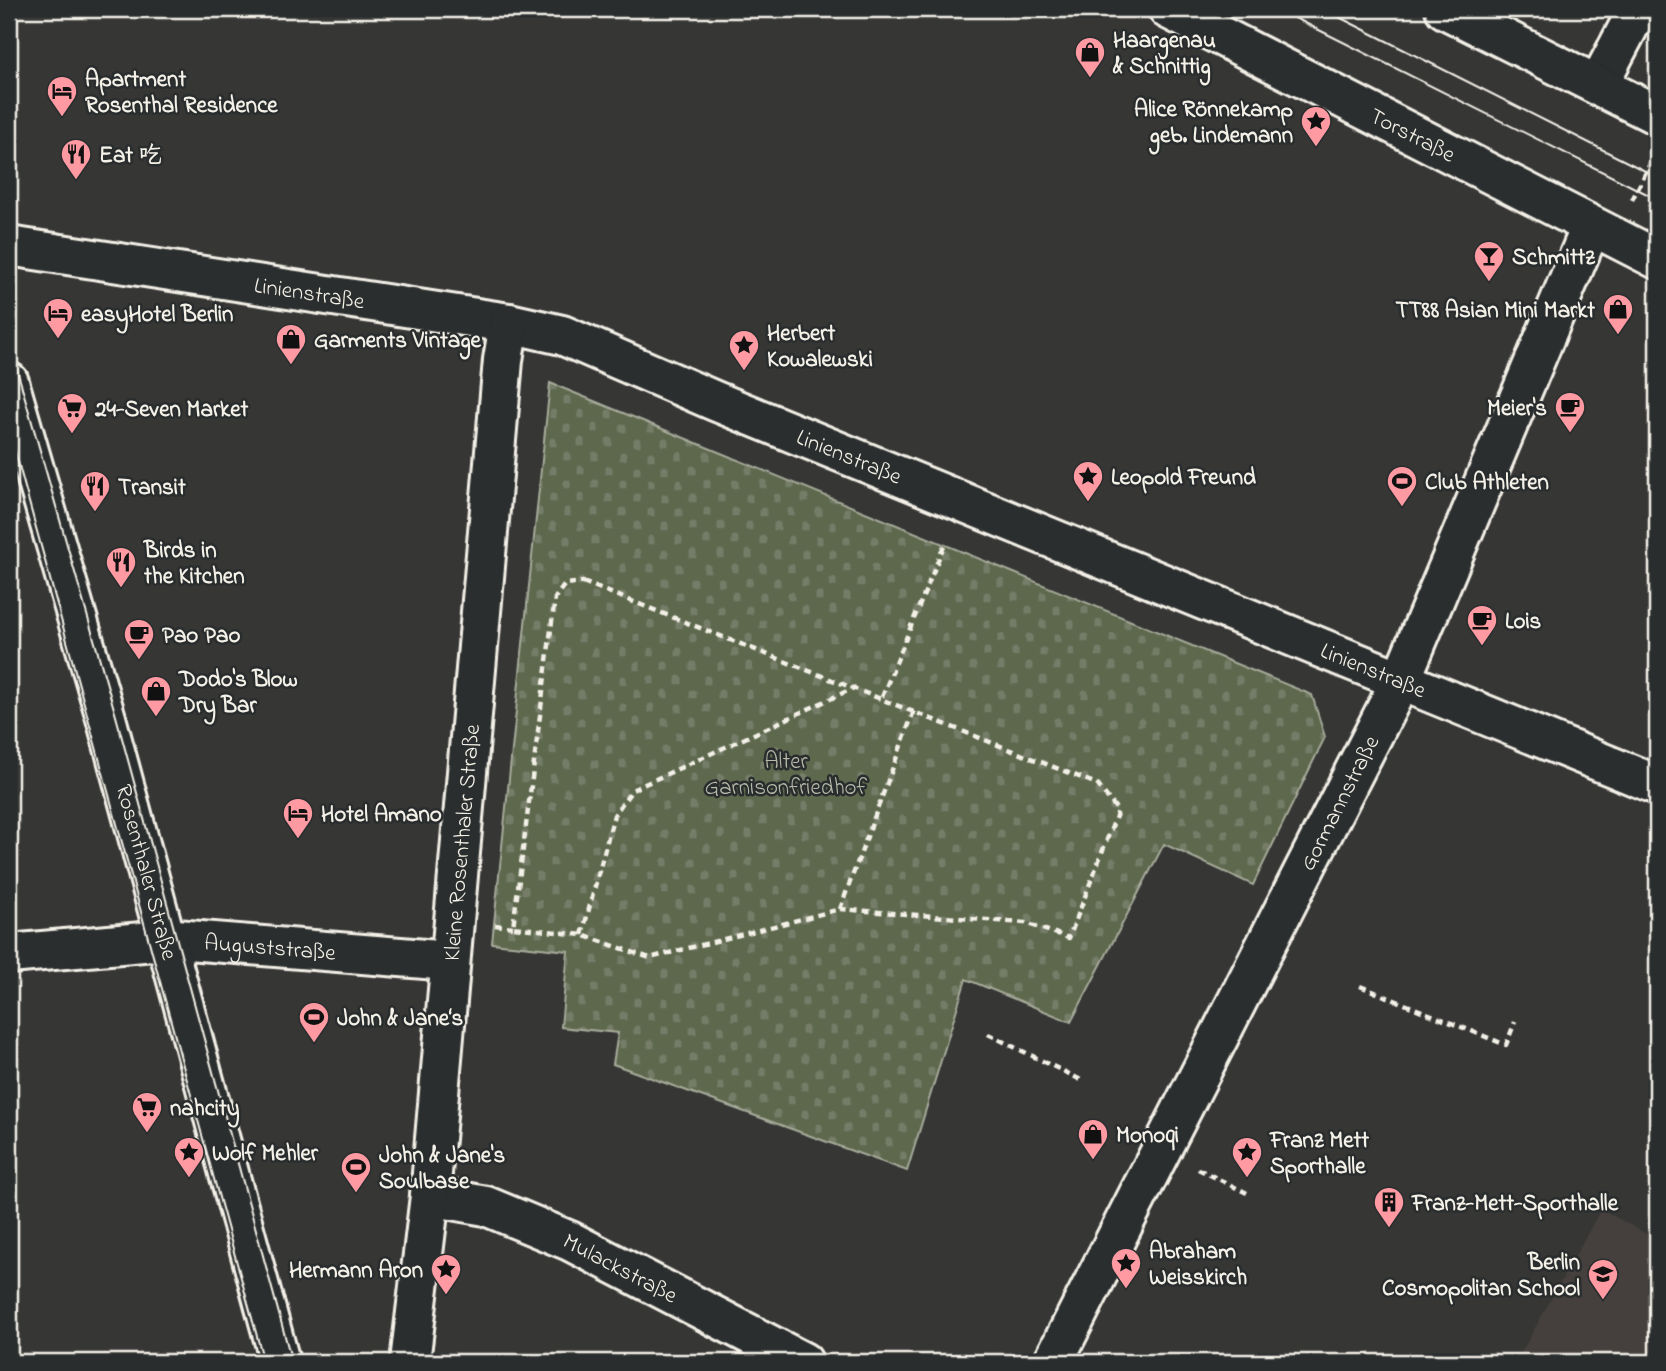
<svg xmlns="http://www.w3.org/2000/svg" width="1666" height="1371" font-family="'Indie Flower','LXGW WenKai TC',sans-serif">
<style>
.built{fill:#45413d}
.cemetery{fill:url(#cemetery-stones);stroke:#a8ac9b;stroke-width:2}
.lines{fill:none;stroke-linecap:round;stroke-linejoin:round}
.minor-casing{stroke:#f4f1e8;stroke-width:44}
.tertiary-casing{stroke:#f4f1e8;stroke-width:44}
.secondary-casing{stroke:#f4f1e8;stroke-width:44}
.path{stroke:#f4f1e8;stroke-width:4.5;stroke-dasharray:7 5;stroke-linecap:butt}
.minor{stroke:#2a2d2e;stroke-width:38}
.tertiary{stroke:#2a2d2e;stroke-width:38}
.secondary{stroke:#2a2d2e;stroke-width:38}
.tram{stroke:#f4f1e8;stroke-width:2}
.labels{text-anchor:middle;stroke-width:5;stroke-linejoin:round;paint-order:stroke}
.poi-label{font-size:23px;font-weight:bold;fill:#f4f1e8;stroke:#2a2d2e;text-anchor:start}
.street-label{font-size:23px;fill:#f4f1e8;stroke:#2a2d2e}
.park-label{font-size:23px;fill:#b8baaa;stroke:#2a2d2e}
</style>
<defs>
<pattern id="cemetery-stones" width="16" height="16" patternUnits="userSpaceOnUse" patternTransform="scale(1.75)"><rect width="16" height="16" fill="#5d674e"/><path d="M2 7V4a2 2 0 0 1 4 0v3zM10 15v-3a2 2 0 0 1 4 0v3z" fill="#757d68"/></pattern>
</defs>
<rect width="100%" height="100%" fill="#363635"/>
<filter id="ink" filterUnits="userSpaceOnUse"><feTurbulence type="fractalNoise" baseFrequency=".0143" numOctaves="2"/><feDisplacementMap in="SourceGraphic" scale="14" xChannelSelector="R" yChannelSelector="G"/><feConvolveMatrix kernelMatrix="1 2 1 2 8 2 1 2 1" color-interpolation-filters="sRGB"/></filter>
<g filter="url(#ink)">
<!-- built -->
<polygon class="built" points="1601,1209 1657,1240 1657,1362 1516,1362"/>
<!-- cemetery -->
<polygon class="cemetery" points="550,383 1312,695 1325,737 1253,885 1164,844 1071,1022 966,979 907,1171 613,1064 618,1033 561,1027 568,951 492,943"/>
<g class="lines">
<!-- minor casing -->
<g class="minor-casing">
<g id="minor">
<polyline points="1598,85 1638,9"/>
<path id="s1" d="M9,246L509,323L562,335L715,401L1657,785"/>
<path id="s2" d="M9,954L176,939L450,961"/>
<path id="s3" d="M430,1196L486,1206L570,1241L803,1362"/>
<path id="s4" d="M410,1362L430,1196L503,360L509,323"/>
<path id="s5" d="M1053,1362L1400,682L1591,227"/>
</g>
</g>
<!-- tertiary casing -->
<g class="tertiary-casing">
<g id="tertiary">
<path id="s6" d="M9,382L106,718L280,1362"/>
</g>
</g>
<!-- secondary casing -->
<g class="secondary-casing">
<g id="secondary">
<path id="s7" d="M1168,9L1657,259"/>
<polyline points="1445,9 1657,115"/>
</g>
</g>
<!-- path -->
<g class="path">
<polyline points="1632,200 1655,154"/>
<polyline points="1649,207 1657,192"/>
<polygon points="583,582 1097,784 1118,811 1069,938 1025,923 840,909 650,958 582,935 513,927 555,598 565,584"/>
<polyline points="882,697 945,543"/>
<polyline points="840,909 914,711"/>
<polyline points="495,925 513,927"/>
<polyline points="582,935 614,815 632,790 856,687"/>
<polyline points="1360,986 1506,1045 1515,1022"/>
<polyline points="988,1034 1083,1081"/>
<polyline points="1198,1169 1247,1193"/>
</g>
<!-- minor -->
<use href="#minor" class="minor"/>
<!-- tertiary -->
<use href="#tertiary" class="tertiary"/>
<!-- secondary -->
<use href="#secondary" class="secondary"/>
<!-- tram -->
<g class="tram">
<polyline points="1277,9 1657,199"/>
<polyline points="1323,9 1657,177"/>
<polyline points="9,342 116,716 292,1362"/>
<polyline points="9,429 264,1362"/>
</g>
</g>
</g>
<!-- icons -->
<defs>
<g id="shop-pin" transform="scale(1.575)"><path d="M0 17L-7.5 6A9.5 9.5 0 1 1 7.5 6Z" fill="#ff9aa2" stroke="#2a2d2e"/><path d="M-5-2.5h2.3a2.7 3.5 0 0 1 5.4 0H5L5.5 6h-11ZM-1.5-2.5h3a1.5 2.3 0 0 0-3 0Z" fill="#111"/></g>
<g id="hotel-pin" transform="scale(1.575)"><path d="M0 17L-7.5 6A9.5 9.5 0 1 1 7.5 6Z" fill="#ff9aa2" stroke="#2a2d2e"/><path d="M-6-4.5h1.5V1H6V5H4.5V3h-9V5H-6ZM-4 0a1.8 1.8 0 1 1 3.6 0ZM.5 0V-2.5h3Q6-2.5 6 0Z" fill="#111"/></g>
<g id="sight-pin" transform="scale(1.575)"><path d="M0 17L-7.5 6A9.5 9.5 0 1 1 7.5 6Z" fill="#ff9aa2" stroke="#2a2d2e"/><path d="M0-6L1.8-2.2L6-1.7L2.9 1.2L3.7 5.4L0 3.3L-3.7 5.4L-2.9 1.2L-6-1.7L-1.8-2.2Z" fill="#111"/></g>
<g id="restaurant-pin" transform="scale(1.575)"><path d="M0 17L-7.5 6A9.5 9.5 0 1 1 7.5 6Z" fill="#ff9aa2" stroke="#2a2d2e"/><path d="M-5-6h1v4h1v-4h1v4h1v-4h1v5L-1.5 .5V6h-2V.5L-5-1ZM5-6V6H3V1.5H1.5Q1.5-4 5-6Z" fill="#111"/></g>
<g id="bar-pin" transform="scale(1.575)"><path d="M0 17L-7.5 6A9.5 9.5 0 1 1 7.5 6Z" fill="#ff9aa2" stroke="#2a2d2e"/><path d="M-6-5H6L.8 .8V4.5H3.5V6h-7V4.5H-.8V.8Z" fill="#111"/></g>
<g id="cafe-pin" transform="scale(1.575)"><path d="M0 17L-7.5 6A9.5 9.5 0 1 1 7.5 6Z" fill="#ff9aa2" stroke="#2a2d2e"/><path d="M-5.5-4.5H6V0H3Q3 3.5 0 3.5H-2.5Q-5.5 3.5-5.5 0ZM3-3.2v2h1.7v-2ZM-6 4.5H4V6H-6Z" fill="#111"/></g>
<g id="supermarket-pin" transform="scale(1.575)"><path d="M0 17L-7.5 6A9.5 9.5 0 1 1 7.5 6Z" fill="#ff9aa2" stroke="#2a2d2e"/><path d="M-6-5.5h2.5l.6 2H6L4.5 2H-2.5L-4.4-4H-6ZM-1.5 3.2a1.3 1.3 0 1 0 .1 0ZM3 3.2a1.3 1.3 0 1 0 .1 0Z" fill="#111"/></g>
<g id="stadium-pin" transform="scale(1.575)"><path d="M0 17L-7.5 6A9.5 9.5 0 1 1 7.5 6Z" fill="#ff9aa2" stroke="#2a2d2e"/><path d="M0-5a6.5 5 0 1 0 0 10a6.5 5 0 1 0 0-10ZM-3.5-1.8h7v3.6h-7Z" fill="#111"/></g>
<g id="building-pin" transform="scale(1.575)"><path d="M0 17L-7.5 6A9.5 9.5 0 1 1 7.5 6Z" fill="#ff9aa2" stroke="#2a2d2e"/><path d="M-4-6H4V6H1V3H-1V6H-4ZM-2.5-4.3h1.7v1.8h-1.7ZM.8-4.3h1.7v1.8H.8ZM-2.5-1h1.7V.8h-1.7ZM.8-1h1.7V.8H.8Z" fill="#111"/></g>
<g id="school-pin" transform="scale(1.575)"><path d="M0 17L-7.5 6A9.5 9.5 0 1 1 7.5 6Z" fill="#ff9aa2" stroke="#2a2d2e"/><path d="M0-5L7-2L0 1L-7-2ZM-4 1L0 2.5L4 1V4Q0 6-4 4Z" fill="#111"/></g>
</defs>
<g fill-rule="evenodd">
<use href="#shop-pin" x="1090" y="52"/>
<use href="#hotel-pin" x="62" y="91"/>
<use href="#sight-pin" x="1316" y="121"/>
<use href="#restaurant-pin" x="76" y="154"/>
<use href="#bar-pin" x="1489" y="256"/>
<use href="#shop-pin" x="1618" y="309"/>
<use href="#hotel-pin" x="58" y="313"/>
<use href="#shop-pin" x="291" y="339"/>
<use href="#sight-pin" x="744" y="345"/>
<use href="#cafe-pin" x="1570" y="407"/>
<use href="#supermarket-pin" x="72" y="408"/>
<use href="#sight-pin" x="1088" y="476"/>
<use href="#stadium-pin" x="1402" y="481"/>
<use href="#restaurant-pin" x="95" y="486"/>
<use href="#restaurant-pin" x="121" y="562"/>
<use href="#cafe-pin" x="1482" y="620"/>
<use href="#cafe-pin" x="139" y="634"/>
<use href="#shop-pin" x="156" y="691"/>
<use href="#hotel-pin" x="298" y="813"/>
<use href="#stadium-pin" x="314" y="1017"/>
<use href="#supermarket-pin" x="147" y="1107"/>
<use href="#shop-pin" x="1093" y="1134"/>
<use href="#sight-pin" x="189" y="1152"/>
<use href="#sight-pin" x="1247" y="1152"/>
<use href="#stadium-pin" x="356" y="1167"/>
<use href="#building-pin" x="1389" y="1202"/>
<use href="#sight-pin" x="1126" y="1263"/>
<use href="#sight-pin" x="446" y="1269"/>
<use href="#school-pin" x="1603" y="1274"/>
</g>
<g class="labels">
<!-- poi labels -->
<g class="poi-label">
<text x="1113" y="47">Haargenau<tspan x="1113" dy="26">&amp; Schnittig</tspan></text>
<text x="85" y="86">Apartment<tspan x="85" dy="26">Rosenthal Residence</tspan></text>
<text x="1293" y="116" text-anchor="end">Alice Rönnekamp<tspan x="1293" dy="26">geb. Lindemann</tspan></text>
<text x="99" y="162">Eat 吃</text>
<text x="1512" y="264">Schmittz</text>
<text x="1595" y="317" text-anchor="end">TT88 Asian Mini Markt</text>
<text x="81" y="321">easyHotel Berlin</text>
<text x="767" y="340">Herbert<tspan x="767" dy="26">Kowalewski</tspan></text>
<text x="314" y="347">Garments Vintage</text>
<text x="1547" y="415" text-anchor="end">Meier's</text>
<text x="95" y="416">24-Seven Market</text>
<text x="1111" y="484">Leopold Freund</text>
<text x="1425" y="489">Club Athleten</text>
<text x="118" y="494">Transit</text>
<text x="144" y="557">Birds in<tspan x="144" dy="26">the Kitchen</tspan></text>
<text x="1505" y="628">Lois</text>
<text x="162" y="642">Pao Pao</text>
<text x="179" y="686">Dodo's Blow<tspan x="179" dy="26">Dry Bar</tspan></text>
<text x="321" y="821">Hotel Amano</text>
<text x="337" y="1025">John &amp; Jane‘s</text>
<text x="170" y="1115">nahcity</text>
<text x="1116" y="1142">Monoqi</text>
<text x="1270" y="1147">Franz Mett<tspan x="1270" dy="26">Sporthalle</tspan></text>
<text x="212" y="1160">Wolf Mehler</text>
<text x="379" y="1162">John &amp; Jane's<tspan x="379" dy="26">Soulbase</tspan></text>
<text x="1412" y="1210">Franz-Mett-Sporthalle</text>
<text x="1149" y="1258">Abraham<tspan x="1149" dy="26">Weisskirch</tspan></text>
<text x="1580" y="1269" text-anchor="end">Berlin<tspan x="1580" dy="26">Cosmopolitan School</tspan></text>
<text x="423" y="1277" text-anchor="end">Hermann Aron</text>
</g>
<!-- street labels -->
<g class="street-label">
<text dy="8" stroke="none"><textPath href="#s7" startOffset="275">Torstraße</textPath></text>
<text dy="8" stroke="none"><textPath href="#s1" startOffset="304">Linienstraße</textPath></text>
<text dy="8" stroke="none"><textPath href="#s1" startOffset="872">Linienstraße</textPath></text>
<text dy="8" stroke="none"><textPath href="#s1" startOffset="1438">Linienstraße</textPath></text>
<text dy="8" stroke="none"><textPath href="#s5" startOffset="628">Gormannstraße</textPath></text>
<text dy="8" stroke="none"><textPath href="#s4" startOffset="522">Kleine Rosenthaler Straße</textPath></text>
<text dy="8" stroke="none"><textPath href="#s6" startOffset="509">Rosenthaler Straße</textPath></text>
<text dy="8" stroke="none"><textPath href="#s2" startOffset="262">Auguststraße</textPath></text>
<text dy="8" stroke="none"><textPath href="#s3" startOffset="205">Mulackstraße</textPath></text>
</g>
<!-- park labels -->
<g class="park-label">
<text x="786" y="768">Alter<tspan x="786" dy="26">Garnisonfriedhof</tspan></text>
</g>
</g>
<!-- margin -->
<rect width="1666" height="1371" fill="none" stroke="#2a2d2e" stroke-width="35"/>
<rect x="18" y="18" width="1631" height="1336" fill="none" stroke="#f4f1e8" stroke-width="2.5" filter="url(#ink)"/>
</svg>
